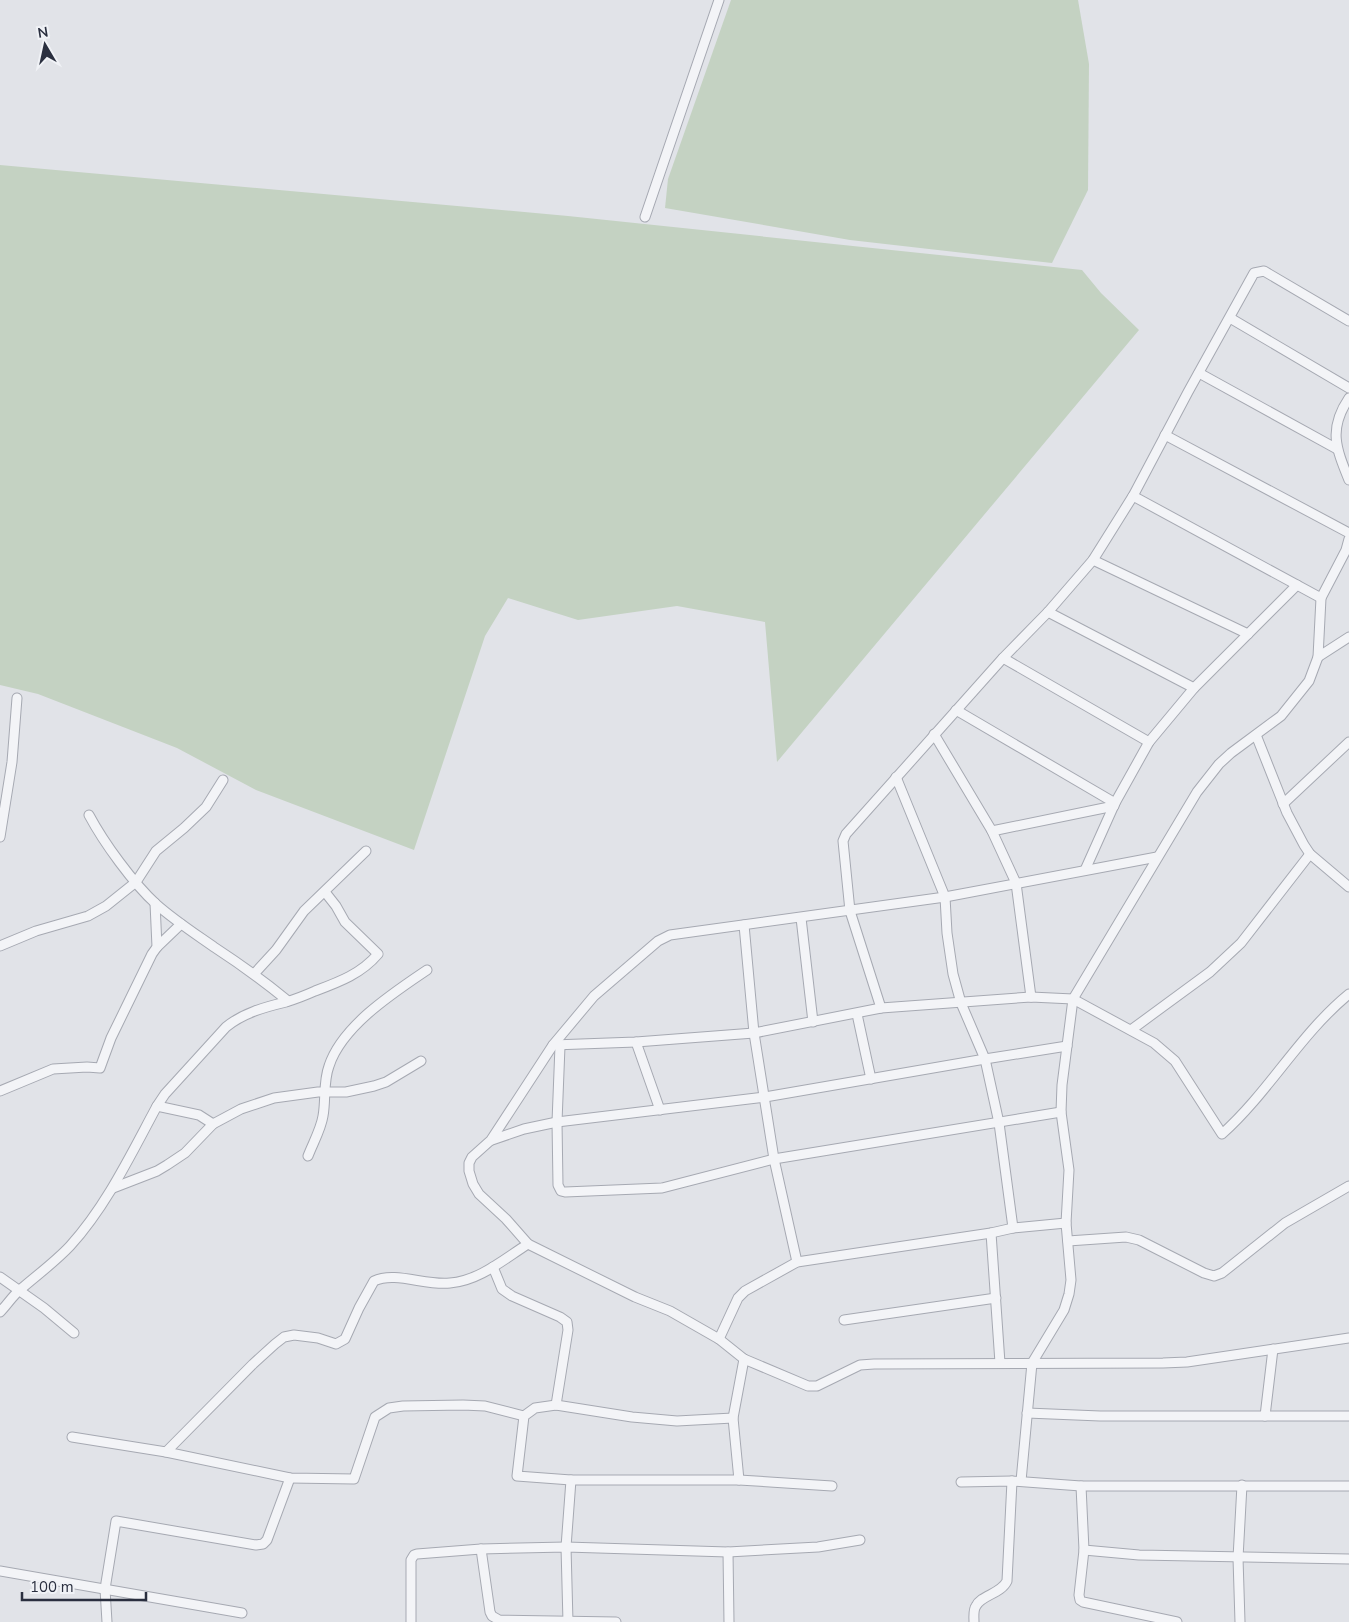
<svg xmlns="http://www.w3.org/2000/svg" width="1349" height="1622" font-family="'Nunito Sans',sans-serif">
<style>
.green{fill:#c4d2c2}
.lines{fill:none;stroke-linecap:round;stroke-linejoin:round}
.minor-casing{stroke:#a6a9b2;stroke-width:11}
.minor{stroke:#f3f4f7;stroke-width:9}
</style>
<rect width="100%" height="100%" fill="#e1e3e8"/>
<!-- green -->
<g class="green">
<polygon points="731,0 1078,0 1089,64 1088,190 1052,263 850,240 665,208 668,179"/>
<polygon points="0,165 568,216 1082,270 1101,293 1139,330 777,762 765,622 677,606 578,620 508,598 485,636 414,850 256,790 177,748 38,694 0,685"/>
</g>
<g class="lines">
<!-- minor casing -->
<g class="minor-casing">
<g id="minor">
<polyline points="645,217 719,0"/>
<polyline points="1230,318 1349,388"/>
<polyline points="1199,373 1337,449"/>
<path d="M1349,398C1328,429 1336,448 1349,480"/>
<polyline points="1165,435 1349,533"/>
<polyline points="1133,496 1321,598"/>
<polyline points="1093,560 1248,634"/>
<polyline points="1048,612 1194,688"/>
<polyline points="1318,657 1349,637"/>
<polyline points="1003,658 1149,742"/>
<polyline points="956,710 1115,803"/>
<polyline points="934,734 992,831 1114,806"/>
<polyline points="1256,735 1287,813 1304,845 1310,854 1349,887"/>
<polyline points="896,777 945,897 947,933 953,974 961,1003 985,1059 999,1123 1013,1228"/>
<polyline points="1283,804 1349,742"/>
<path d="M89,815C104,843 133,883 156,904C174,920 194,933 214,947C240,964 265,982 288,1001"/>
<polyline points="992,831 1016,883 1031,997"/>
<polyline points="0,837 12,762 17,698"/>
<polyline points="1157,857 945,897 670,935 658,941 594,996 553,1045 491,1140 472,1157 469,1163 469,1171 473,1184 479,1194 506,1219 528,1244 635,1297 670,1311 719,1339 744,1359 808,1386 817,1386 860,1365 874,1364 1163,1363 1187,1362 1349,1338"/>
<polyline points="1085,870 1115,803 1149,742 1194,688 1297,585"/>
<polyline points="801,918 813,1022"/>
<polyline points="744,925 754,1033 774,1159 797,1262"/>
<polyline points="0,946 36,931 88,916 106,906 136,882 156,851 184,828 206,807 223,780"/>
<polyline points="157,947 181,924"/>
<polyline points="254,974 276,950 304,911 366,851"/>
<polyline points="881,1008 850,911 843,841 846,834 1003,658 1048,612 1093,560 1133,496 1188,392 1254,273 1264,271 1349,321"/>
<polyline points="857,1014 871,1079"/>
<polyline points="1131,1030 1210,972 1241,943 1310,854"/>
<polyline points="636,1042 660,1110"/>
<path d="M553,1045L636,1042L754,1033L881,1008L1031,997L1073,999L1154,1043L1175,1061L1222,1134C1269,1092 1300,1034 1349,994"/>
<polyline points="560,1046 557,1122 558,1185 561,1191 565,1192 662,1188 774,1159 1061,1112"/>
<polyline points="0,1091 53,1069 87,1067 100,1068 111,1038 152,954 157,947 155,903"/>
<polyline points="157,1106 199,1115 213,1124"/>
<polyline points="492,1140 524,1129 557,1122 765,1097 985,1059 1067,1046"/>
<path d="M308,1156C313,1143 321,1129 323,1116C326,1100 323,1082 329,1066C342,1026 393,993 427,970"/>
<polyline points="113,1188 157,1171 167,1165 185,1153 213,1124 241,1109 274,1098 318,1092 346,1092 374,1086 386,1082 421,1061"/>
<polyline points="991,1233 1000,1363"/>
<polyline points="1068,1241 1126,1237 1139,1240 1204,1273 1214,1276 1222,1273 1285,1223 1349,1186"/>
<polyline points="493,1267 502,1289 512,1296 560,1317 567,1322 568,1330 556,1405"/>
<polyline points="0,1277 44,1308 74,1333"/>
<path d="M0,1312C7,1305 13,1295 21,1289C37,1275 55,1262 70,1246C107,1205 131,1154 157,1106L165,1094L226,1027C243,1013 265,1007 286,1002C296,999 306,995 315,991C339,982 361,974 378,954L345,922L336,906L325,892"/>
<polyline points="844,1320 996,1298"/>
<polyline points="719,1339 738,1298 745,1291 797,1262 991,1233 1013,1228 1066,1223"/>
<polyline points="1027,1413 1100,1416 1349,1416"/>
<polyline points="1265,1416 1273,1349"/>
<polyline points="733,1418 677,1421 632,1417 556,1405 535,1408 524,1416 517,1476 571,1480 739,1480 832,1486"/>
<polyline points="72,1437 166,1452 290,1478 354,1479 375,1417 389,1408 403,1406 463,1405 485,1406 524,1416"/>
<path d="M166,1452L253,1364L275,1344L284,1337L294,1335L318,1338L336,1344L345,1339L359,1308L374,1281C395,1271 426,1286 450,1283C479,1281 504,1259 528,1244"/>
<polyline points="739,1480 733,1418 744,1359"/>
<polyline points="1021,1481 1032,1363 1064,1310 1069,1294 1071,1280 1066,1223 1069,1170 1061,1112 1062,1085 1073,999 1197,792 1219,764 1231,753 1281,716 1309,681 1318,657 1321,598 1346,550 1349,539"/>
<polyline points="961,1482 1012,1481 1081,1486 1349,1486"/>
<polyline points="1081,1486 1084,1550 1139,1555 1349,1559"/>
<polyline points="481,1549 490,1612 492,1616 499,1620 616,1622"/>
<polyline points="1084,1550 1079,1595 1080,1600 1083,1602 1177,1622"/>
<polyline points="728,1552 729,1622"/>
<polyline points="0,1571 242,1613"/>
<polyline points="107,1622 105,1589 116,1521 256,1545 263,1544 267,1540 290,1478"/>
<polyline points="411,1622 411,1560 414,1555 417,1554 481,1549 566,1547 728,1552 818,1547 860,1540"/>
<polyline points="568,1622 566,1547 571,1480"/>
<path d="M974,1622C974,1617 973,1610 976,1606C981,1595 1001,1594 1007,1581L1012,1481"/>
<polyline points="1240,1622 1238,1558 1242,1485"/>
</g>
</g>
<!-- minor -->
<use href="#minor" class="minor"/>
</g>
<!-- north arrow -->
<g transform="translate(45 45) rotate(351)" stroke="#f0f2f6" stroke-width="4" paint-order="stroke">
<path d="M0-4L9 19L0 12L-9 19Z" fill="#2a2f3f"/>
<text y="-8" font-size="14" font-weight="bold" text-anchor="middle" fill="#2a2f3f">N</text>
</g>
<!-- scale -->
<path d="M22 1592v8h124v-8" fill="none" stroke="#2a2f3f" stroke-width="2.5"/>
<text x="30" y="1592" font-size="15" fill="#2a2f3f" stroke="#f0f2f6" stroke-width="4" paint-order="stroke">100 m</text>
</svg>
